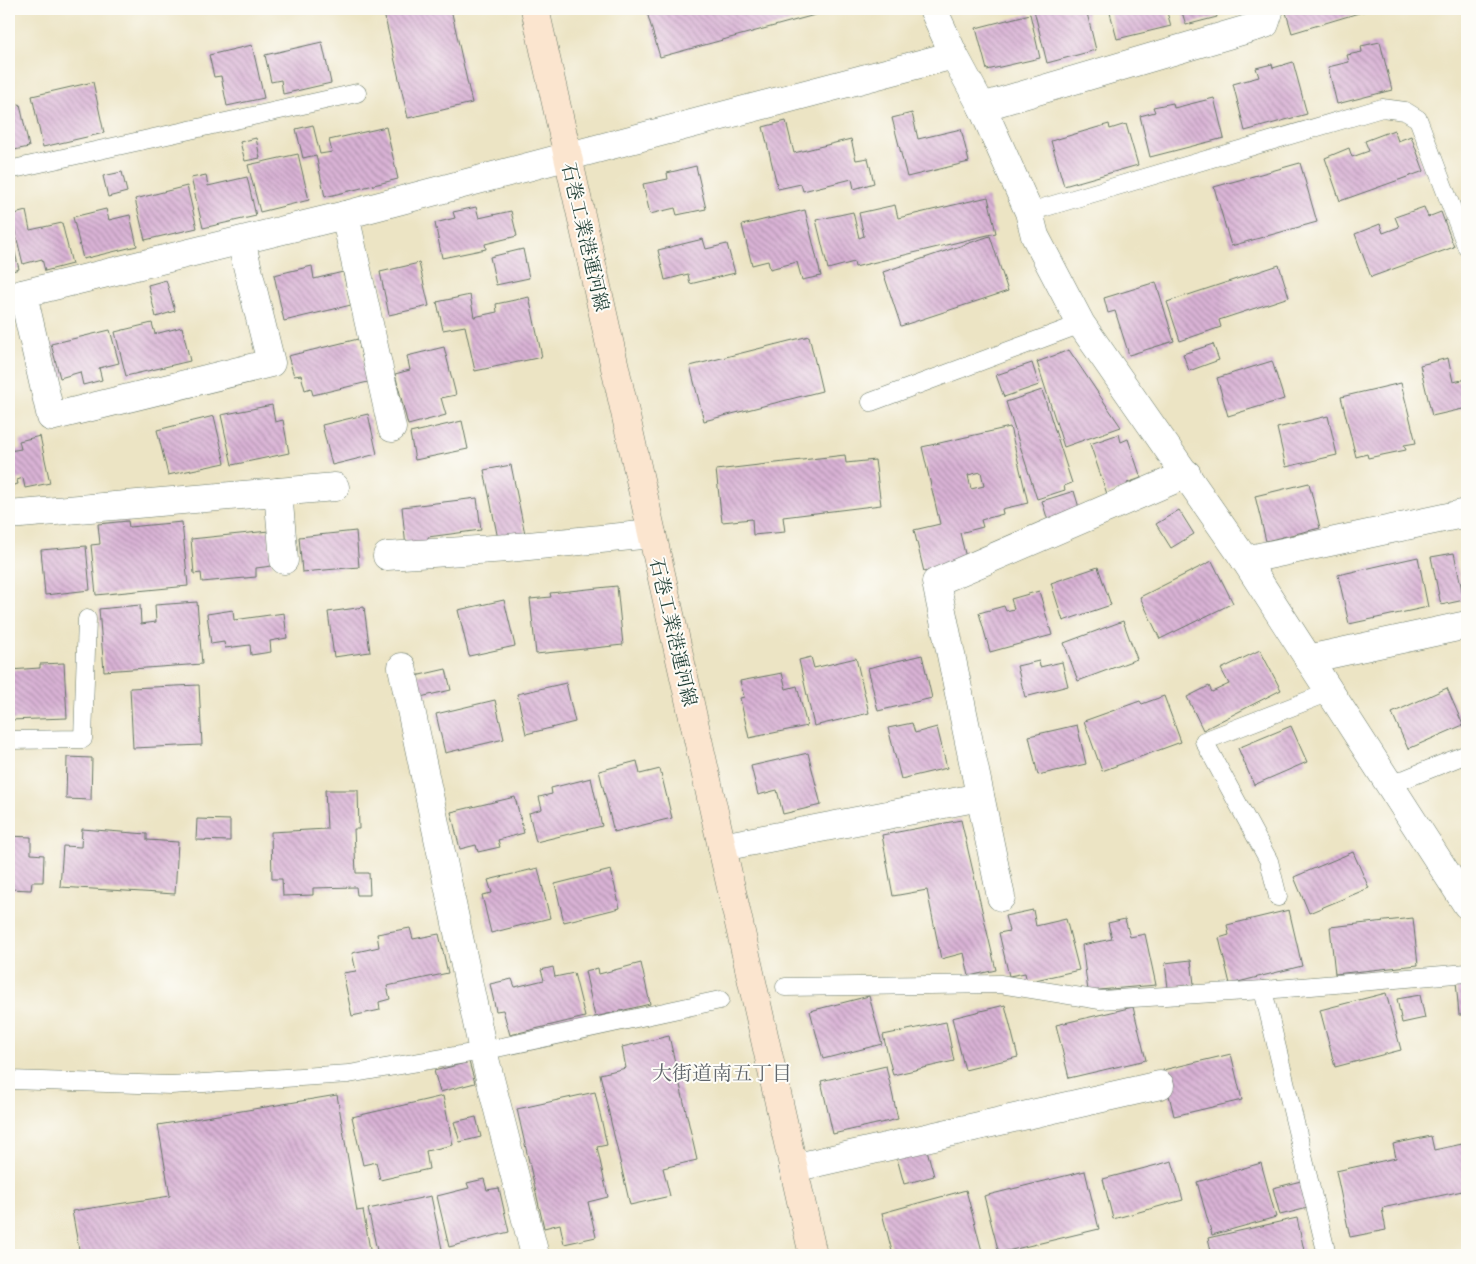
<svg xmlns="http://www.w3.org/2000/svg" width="1476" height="1264" font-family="'Gentium Book Plus','Noto Serif JP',serif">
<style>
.building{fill:url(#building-back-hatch);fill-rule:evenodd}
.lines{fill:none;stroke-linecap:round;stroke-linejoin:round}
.lane-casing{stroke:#677766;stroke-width:19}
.street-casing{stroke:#677766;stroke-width:29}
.secondary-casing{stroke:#677766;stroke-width:29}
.lane{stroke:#fff;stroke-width:18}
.street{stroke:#fff;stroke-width:28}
.secondary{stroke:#fbe5cf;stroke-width:28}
.labels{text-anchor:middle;stroke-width:4;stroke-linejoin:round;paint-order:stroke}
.street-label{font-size:19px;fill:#1f3d34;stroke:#fdfcf7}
.neighbourhood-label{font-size:20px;fill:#60666c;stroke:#fdfcf7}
</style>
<defs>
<pattern id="building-back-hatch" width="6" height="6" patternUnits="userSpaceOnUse" patternTransform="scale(1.25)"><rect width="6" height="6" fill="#d9b2d5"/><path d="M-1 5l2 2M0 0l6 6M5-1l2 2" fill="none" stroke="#af92ae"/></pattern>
</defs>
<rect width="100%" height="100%" fill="#fdfcf7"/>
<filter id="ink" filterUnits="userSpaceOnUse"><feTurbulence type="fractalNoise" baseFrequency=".02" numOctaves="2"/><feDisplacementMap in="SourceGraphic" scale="10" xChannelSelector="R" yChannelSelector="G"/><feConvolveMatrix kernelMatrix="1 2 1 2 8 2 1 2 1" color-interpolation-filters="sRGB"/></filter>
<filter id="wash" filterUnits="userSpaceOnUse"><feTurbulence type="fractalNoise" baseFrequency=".0096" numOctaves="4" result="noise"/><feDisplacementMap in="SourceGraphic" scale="20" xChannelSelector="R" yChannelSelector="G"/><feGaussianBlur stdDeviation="1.12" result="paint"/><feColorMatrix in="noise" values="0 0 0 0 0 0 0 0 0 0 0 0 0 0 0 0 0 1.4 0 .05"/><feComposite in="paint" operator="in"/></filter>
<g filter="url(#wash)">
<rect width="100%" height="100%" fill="#ece4c4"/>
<g id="blocks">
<!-- building -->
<g class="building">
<polygon points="383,9 451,9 472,103 408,118"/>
<polygon points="646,9 837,9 660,57"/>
<polygon points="1041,9 1086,9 1096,50 1047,63 1034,10"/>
<polygon points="1109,9 1166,9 1171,26 1117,39"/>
<polygon points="1181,9 1215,9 1217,17 1186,25"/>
<polygon points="1285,9 1372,9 1292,33"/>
<polygon points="1030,14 1040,58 987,70 976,28"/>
<polygon points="322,42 331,83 283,94 281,80 271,82 265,55"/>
<polygon points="1380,42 1392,90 1337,104 1328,67 1349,62 1347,55 1362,52 1361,46"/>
<polygon points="252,45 264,98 227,106 221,76 214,77 209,55"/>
<polygon points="1293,62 1307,114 1245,131 1233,84 1259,77 1256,68 1272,64 1273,68"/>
<polygon points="93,82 104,133 43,147 32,96"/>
<polygon points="1214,98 1224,138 1150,157 1140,116 1155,112 1153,107 1173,103 1174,108"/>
<polygon points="20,104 29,147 9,151 9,107"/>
<polygon points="912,113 918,139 961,129 969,162 907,177 892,118"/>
<polygon points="786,121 794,153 851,139 856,160 868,158 874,183 854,189 852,179 803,191 801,184 778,189 763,127"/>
<polygon points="1109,124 1110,129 1126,124 1138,165 1064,186 1051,141"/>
<polygon points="313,125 320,154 332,152 329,140 386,127 398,179 325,197 316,155 303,158 296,129"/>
<polygon points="1394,130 1398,141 1411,136 1424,171 1340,201 1325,158 1349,148 1352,157 1369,151 1365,141"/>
<polygon points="256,138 260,158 245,161 240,142"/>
<polygon points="298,154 309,200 260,212 248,165"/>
<polygon points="1300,163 1317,222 1231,246 1214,187"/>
<polygon points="696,166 706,209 677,215 675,208 650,214 643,184 668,179 667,173"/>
<polygon points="122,172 127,192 108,197 103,176"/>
<polygon points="206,175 208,186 247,177 256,216 203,228 191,178"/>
<polygon points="187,186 197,228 145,240 135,199"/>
<polygon points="988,197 996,233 855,267 854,262 828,269 816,220 853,212 859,238 864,236 859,213 895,205 898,218"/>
<polygon points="476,207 479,218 511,211 517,236 485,244 486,249 442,258 435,223 455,218 453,212"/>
<polygon points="1424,207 1428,217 1441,212 1454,247 1371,277 1355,234 1380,224 1383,233 1399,227 1395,217"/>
<polygon points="106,209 109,220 130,215 137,246 83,259 73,217"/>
<polygon points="805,210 821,276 802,280 797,262 770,269 768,261 752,265 742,225"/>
<polygon points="26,211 30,230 62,223 72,264 45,271 42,259 23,264 11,215"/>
<polygon points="9,229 19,269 9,272"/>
<polygon points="990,236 1008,291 901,326 883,272"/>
<polygon points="703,239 706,249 727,244 735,273 690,284 688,274 665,280 658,250"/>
<polygon points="523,249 529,278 496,285 490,257"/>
<polygon points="419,263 429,306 389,315 380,272"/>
<polygon points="1279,265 1289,297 1219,320 1221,327 1180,341 1167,302"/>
<polygon points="312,266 314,279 343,272 351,305 284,321 274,275"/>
<polygon points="166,280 175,311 156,317 148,285"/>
<polygon points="1156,282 1174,341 1129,355 1115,311 1108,313 1104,298"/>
<polygon points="470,295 474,317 497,312 496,304 529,297 542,357 475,371 465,326 443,330 437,302"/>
<polygon points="152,323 155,334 182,327 190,361 126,376 115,332"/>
<polygon points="110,330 119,363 99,368 102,380 83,385 80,372 60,378 51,344"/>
<polygon points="809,336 822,391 704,421 690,366"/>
<polygon points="358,339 368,382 313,395 311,388 305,390 301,375 294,376 288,356"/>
<polygon points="1213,344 1219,360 1189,371 1183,354"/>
<polygon points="444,347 456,395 441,398 446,415 408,425 395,374 410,370 407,356"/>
<polygon points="1069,350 1121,427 1064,447 1037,362"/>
<polygon points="1448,358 1453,382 1467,379 1467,408 1432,416 1420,365"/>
<polygon points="1272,361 1284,399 1228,416 1217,378"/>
<polygon points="1032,363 1039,385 1004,397 996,375"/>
<polygon points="1401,383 1416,443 1404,445 1406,450 1368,458 1367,454 1356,457 1341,397"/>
<polygon points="1042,390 1072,483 1064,486 1065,490 1037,499 1006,402"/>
<polygon points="272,405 275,422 283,420 289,453 232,465 221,415"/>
<polygon points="368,414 377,454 332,465 322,425"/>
<polygon points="214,416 225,463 168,475 157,430"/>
<polygon points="1328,416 1337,455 1286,467 1277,428"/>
<polygon points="462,421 468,449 415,460 410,433"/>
<path d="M1010,427L1028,503L1002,509L1003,514L981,520L983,527L960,533L967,562L924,572L914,530L940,524L922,447ZM981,472L984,486L971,489L968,475Z"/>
<polygon points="1119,434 1121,442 1128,439 1141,478 1127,483 1129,487 1107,494 1090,444"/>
<polygon points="40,436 50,483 25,488 23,478 17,480 18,484 9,486 9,451 21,449 19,441"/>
<polygon points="845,455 846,463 875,460 881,505 783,517 785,532 753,535 752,519 722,522 716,470"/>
<polygon points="511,465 525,534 498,539 484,470"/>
<polygon points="1309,483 1320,528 1266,541 1255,496"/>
<polygon points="1074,491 1080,511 1048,521 1042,501"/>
<polygon points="477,498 481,530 428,537 429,545 406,548 402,507"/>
<polygon points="1179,510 1194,534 1171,548 1156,524"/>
<polygon points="128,521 129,527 182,522 188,586 96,595 91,545 100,544 98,524"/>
<polygon points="269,531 272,566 256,568 256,577 202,582 201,573 194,574 191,539"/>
<polygon points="356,531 359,567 302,572 299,537"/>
<polygon points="86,546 90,590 45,595 41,550"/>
<polygon points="1454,553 1464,600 1441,605 1431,557"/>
<polygon points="1418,557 1428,607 1349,624 1338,575"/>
<polygon points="1212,561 1233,603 1160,639 1140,597"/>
<polygon points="1098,567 1111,605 1063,621 1051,583"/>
<polygon points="617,586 623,645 536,654 530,599 551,597 550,593"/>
<polygon points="1039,591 1052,635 990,652 979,613 1004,606 1006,611 1014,609 1011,599"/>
<polygon points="504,600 515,646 469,656 458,610"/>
<polygon points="197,602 202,664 104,671 99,609 140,605 141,624 156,622 155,605"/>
<polygon points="364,607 370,652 334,657 328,612"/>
<polygon points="233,610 234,620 284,613 287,638 270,641 271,652 251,655 250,645 225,648 224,642 211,644 207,614"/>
<polygon points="1123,621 1137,659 1078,681 1064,643"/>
<polygon points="1260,650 1281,690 1203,730 1187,697 1209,686 1212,692 1229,684 1221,669"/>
<polygon points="922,655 932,698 878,711 868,668"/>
<polygon points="811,657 814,668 856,658 869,713 814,726 799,660"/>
<polygon points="1039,661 1040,667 1062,662 1068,686 1025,697 1017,666"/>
<polygon points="64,663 67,718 9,720 9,670 40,668 40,664"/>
<polygon points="446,669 451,690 416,698 411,677"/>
<polygon points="782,673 786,689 797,686 807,726 749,738 740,698 744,697 740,681"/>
<polygon points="566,683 575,722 526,734 517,694"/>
<polygon points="199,685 202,745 133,748 130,688"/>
<polygon points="1447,688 1463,725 1408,749 1392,713"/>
<polygon points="1164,696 1181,742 1102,771 1084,721 1140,701 1142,704"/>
<polygon points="495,700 504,739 445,753 436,714"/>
<polygon points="912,723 915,733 937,727 947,768 901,779 888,728"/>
<polygon points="1077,725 1086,764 1038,775 1029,736"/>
<polygon points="1291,726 1307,762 1254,785 1238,748"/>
<polygon points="808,753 821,805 783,814 777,790 758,795 751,766"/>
<polygon points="67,757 92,758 91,800 66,799"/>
<polygon points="637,761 640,774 660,769 672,818 614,832 599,771"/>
<polygon points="591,778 602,826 536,842 529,813 542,809 539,797 552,794 551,788"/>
<polygon points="325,790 358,790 359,829 354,829 356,873 369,873 370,895 357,895 356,887 313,888 313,895 283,896 282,879 272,879 271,832 327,829"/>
<polygon points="515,797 524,833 498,840 500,847 478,852 476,845 460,849 451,812"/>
<polygon points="197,819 230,820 230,841 196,840"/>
<polygon points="961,820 996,970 969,976 964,953 941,959 927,890 893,896 882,835"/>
<polygon points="82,829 147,834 147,840 178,842 175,894 60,887 63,846 81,847"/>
<polygon points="9,836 31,837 31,854 44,855 43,882 32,882 31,890 9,889"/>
<polygon points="1353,852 1369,888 1309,913 1294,877"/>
<polygon points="538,868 550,918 491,933 482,895 492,893 488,880"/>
<polygon points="611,870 620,908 564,922 555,884"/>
<polygon points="1033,910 1036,926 1066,919 1079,970 1027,982 1025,973 1009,976 999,933 1009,931 1005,916"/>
<polygon points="1289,910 1302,966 1230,984 1219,938 1229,935 1227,925"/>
<polygon points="1413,918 1418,965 1335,974 1330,927"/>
<polygon points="1125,919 1130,937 1145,934 1156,985 1088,991 1082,945 1112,939 1108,923"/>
<polygon points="410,928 413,939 439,934 448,973 387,986 390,999 379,1002 380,1010 352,1016 343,973 356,971 352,953 379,947 377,934"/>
<polygon points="1191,960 1194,984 1168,988 1165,963"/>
<polygon points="641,963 650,1004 595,1017 585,971 598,968 599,974"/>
<polygon points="553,967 555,977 574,973 585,1017 510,1035 503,1010 496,1011 490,984 512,979 515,987 544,980 541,970"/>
<polygon points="1467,980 1467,1015 1459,1015 1456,981"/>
<polygon points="1386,993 1401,1050 1335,1067 1320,1010"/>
<polygon points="1420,995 1425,1018 1402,1023 1397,999"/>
<polygon points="869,996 882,1044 823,1059 810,1011"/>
<polygon points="1005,1005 1018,1057 965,1070 952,1018"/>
<polygon points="1133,1007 1146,1060 1069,1078 1056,1025"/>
<polygon points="946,1022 954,1061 893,1075 883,1035"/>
<polygon points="669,1036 697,1160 663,1168 670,1196 630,1205 600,1074 626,1068 622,1047"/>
<polygon points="1231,1054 1242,1100 1174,1116 1163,1070"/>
<polygon points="469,1062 475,1083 440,1092 434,1071"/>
<polygon points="886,1066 898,1119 833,1134 821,1081"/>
<polygon points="595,1092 607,1145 597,1147 608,1197 588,1202 596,1237 564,1244 560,1224 544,1228 517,1109"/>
<polygon points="337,1095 357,1211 363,1210 371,1255 80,1255 72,1211 170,1196 158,1125"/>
<polygon points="443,1096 453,1145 426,1151 429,1169 380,1180 376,1162 363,1165 352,1117"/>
<polygon points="476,1117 481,1137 460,1142 454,1122"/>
<polygon points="1431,1136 1434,1150 1467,1143 1467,1190 1382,1208 1386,1230 1350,1237 1336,1171 1396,1158 1393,1144"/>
<polygon points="927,1150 934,1176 904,1184 897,1158"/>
<polygon points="1172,1161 1183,1200 1113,1219 1103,1179"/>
<polygon points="1261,1163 1276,1217 1212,1235 1197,1182"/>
<polygon points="1085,1171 1099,1229 999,1253 984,1196"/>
<polygon points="484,1179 487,1190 499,1188 509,1232 449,1247 437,1196 469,1188 467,1183"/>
<polygon points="1301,1181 1308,1208 1280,1215 1273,1188"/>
<polygon points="966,1190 983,1255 893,1255 882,1213"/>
<polygon points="431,1196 442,1249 413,1255 378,1255 368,1209"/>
<polygon points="1297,1218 1305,1255 1212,1255 1208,1238"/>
</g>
</g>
</g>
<g filter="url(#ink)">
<use href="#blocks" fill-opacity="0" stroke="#677766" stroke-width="1"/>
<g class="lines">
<!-- lane casing -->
<g class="lane-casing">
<g id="lane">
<polyline points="9,170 357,93"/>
<polyline points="1029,212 1382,108 1405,111 1418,119 1467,248"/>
<polyline points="871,402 1081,324"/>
<polyline points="9,740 83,739 87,619"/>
<polyline points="1390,785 1467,754"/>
<polyline points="1278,897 1269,861 1204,741 1330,692"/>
<polyline points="785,987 1000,984 1100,1000 1263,990 1467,973"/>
<polyline points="1263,990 1327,1255"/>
<polyline points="9,1080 171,1085 349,1074 483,1051 720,1000"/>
</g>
</g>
<!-- street casing -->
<g class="street-casing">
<g id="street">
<polyline points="933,9 954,55"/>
<polyline points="982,107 1265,24 1269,12 1268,9"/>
<polyline points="345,215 392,428"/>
<polyline points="23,294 51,417 271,363 241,241"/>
<polyline points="9,297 345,215 954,55 982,107 1029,212 1035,236 1081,324 1245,560 1467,905"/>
<polyline points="278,492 284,560"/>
<polyline points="9,515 335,487"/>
<polyline points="387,556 508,548 652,534"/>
<polyline points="1245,560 1467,513"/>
<polyline points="1308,659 1467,625"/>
<polyline points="402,667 483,1051 535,1255"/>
<polyline points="722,847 980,797"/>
<polyline points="1001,897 936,582 1187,474"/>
<polyline points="793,1168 1160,1085"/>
</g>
</g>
<!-- secondary casing -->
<g class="secondary-casing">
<polyline id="secondary" points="535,9 813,1255"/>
</g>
<!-- lane -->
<use href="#lane" class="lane"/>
<!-- street -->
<use href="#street" class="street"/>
<!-- secondary -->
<use href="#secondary" class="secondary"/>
</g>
</g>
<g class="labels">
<!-- street labels -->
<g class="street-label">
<text transform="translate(586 237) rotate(77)" y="7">石巻工業港運河線</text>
<text transform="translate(674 632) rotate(77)" y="7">石巻工業港運河線</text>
</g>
<!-- neighbourhood labels -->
<g class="neighbourhood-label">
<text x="722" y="1080">大街道南五丁目</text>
</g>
</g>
<!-- margin -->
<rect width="1476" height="1264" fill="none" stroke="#fdfcf7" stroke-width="30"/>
</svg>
